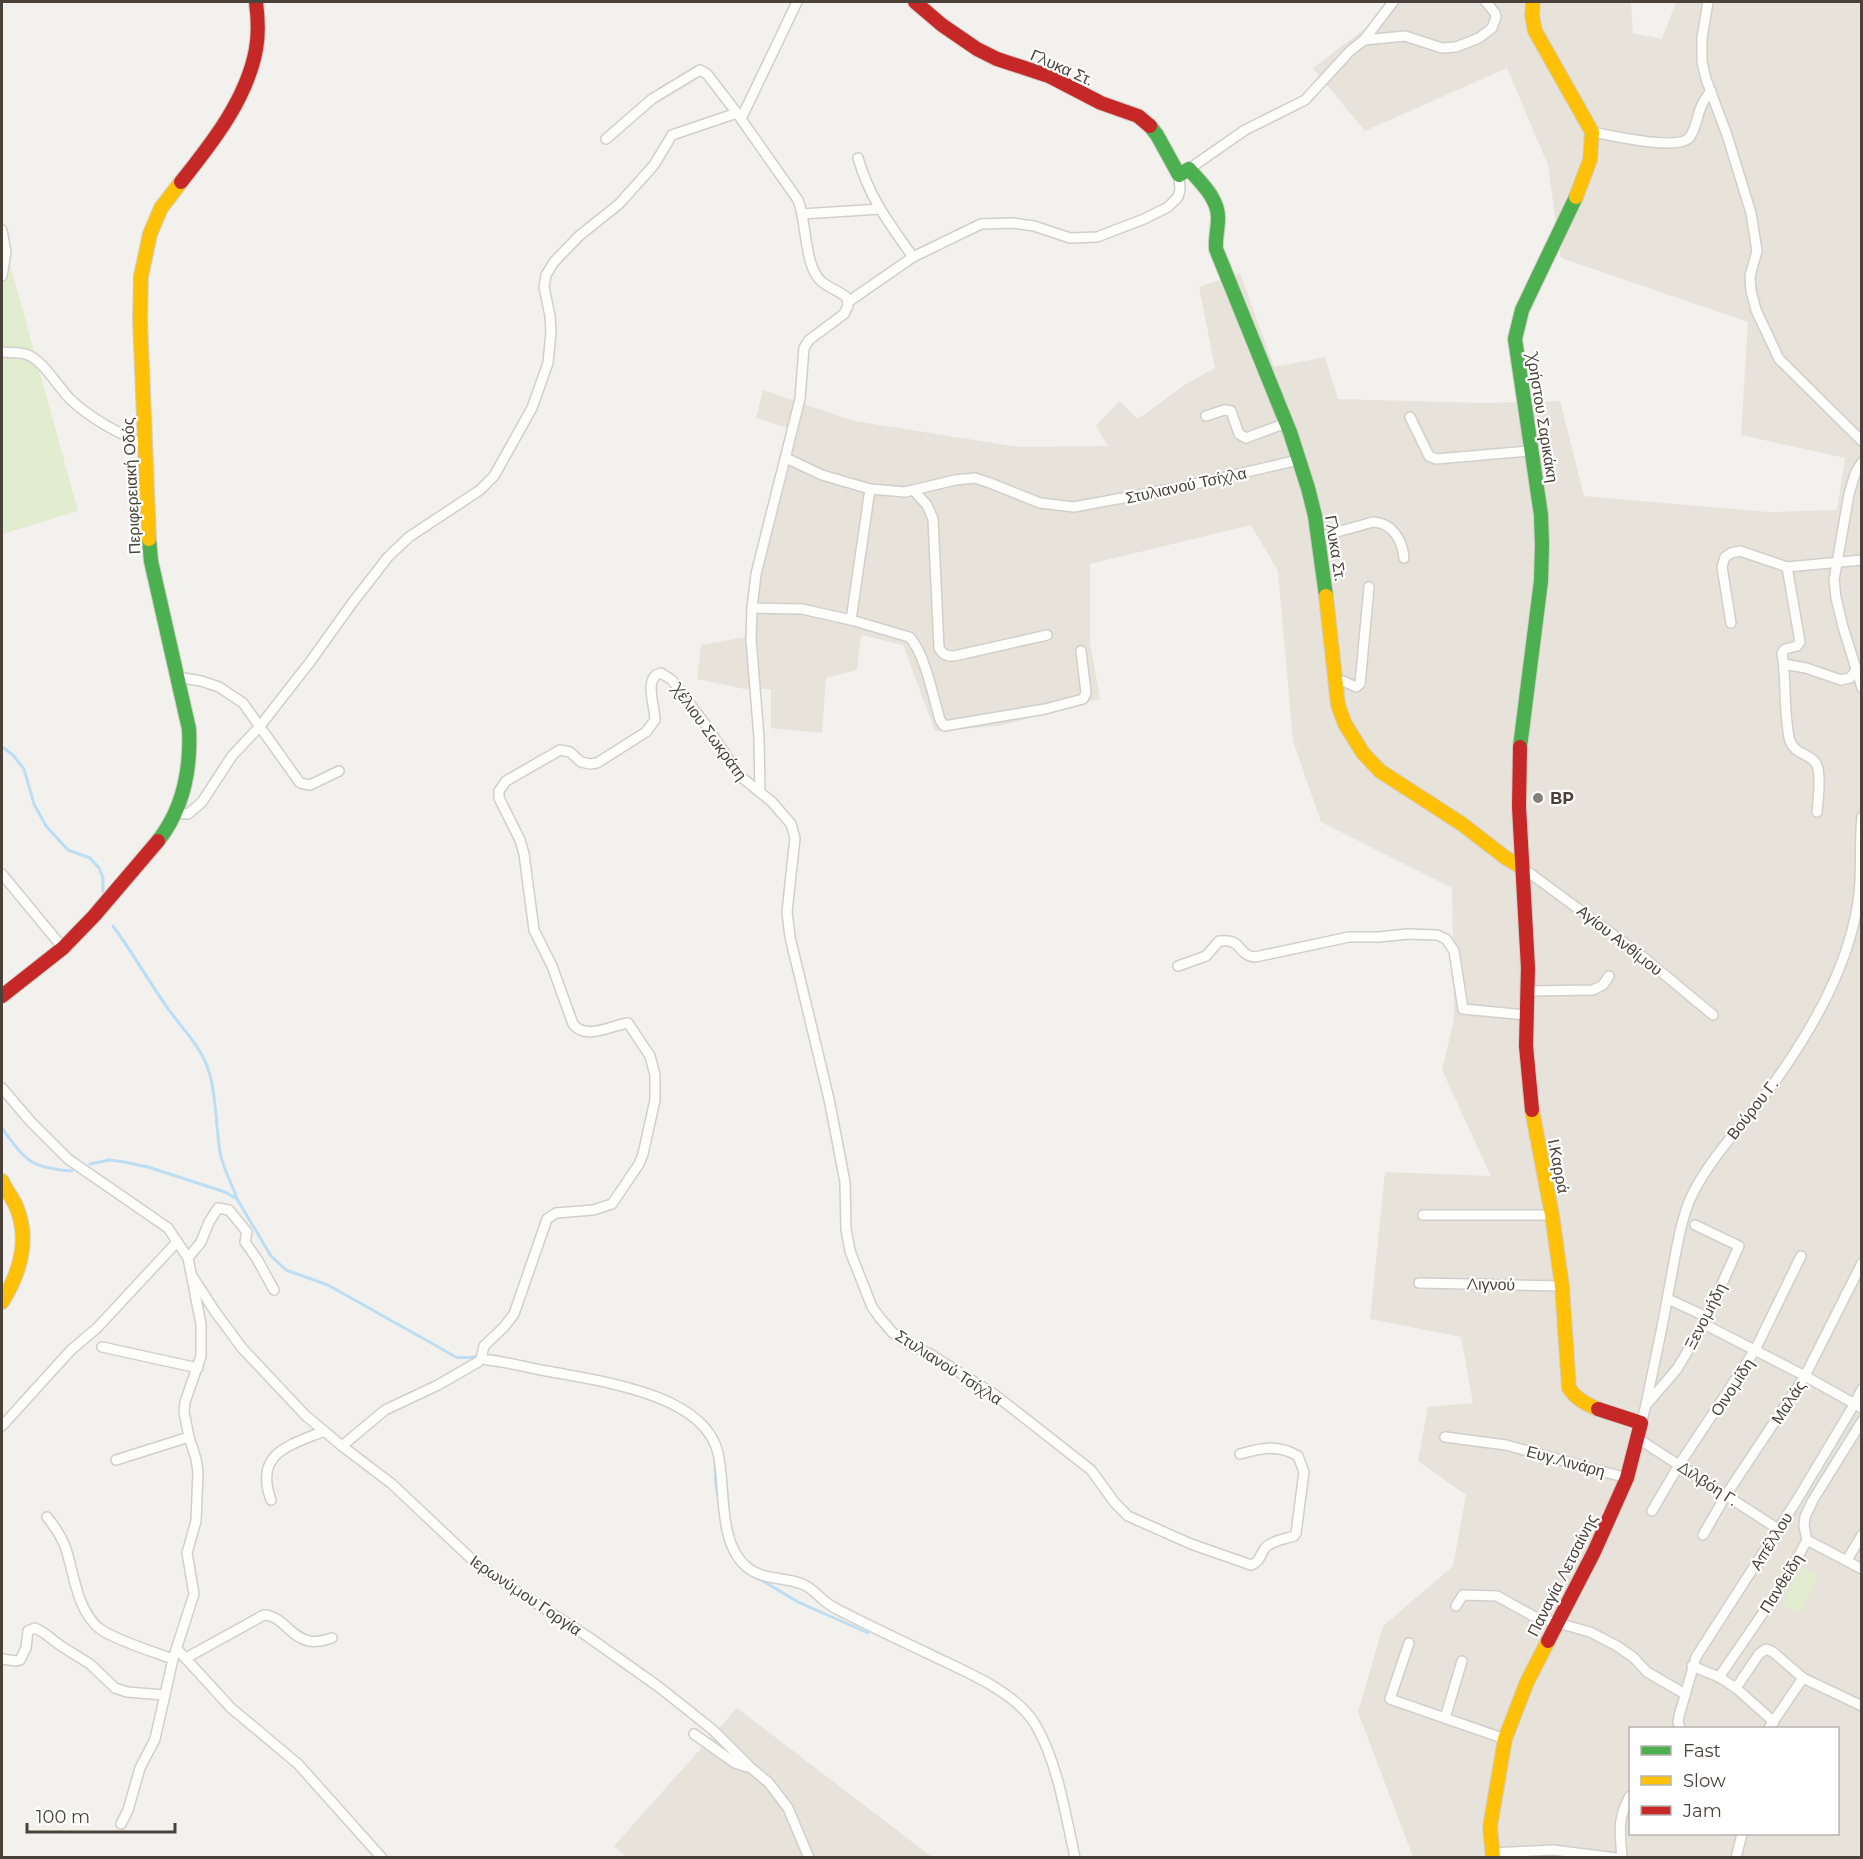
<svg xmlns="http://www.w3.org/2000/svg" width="1863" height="1859" font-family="Montserrat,sans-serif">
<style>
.residential{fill:#e7e3db;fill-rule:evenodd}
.green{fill:#e1edce}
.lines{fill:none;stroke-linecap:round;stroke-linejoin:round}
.stream{stroke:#bddef2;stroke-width:3}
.street-casing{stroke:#d1cfcb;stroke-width:12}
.fast-casing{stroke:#d2cec5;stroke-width:16}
.slow-casing{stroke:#d2cec5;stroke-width:16}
.jam-casing{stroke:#d2cec5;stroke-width:16}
.street{stroke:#fdfdfc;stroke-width:9}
.fast{stroke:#4caf50;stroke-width:14}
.slow{stroke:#ffc107;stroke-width:14}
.jam{stroke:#c62828;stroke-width:14}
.poi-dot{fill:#857f78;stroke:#fff;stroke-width:2}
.labels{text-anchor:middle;stroke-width:4.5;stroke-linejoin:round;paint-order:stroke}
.street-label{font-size:16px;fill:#4a4238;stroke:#fff}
.poi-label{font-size:16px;font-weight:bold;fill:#4a4238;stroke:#fff;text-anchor:start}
</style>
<rect width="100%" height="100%" fill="#f3f1ee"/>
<!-- residential -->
<g class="residential">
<path d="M1400,2H1631L1633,33L1662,39L1676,2H1861V1857H1413L1358,1712L1383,1626L1453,1566L1466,1495L1418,1461L1428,1407L1473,1403L1461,1337L1370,1319L1385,1172L1491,1176L1442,1070L1454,1020L1452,888L1321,822L1293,741L1278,571L1251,525L1090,564V642L1100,699L999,726L935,731L903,645L861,635L857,670L826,678L822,733L771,728V689H744L697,679L701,645L746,637L755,571L791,429L756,418L763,390L854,421L1018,447L1108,446L1096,426L1119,401L1138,419L1186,384L1215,368L1199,287L1240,273L1274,367L1325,357L1338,399L1485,403L1560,401L1584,496L1768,512L1837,510L1845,458L1741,435L1748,322L1561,258L1548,165L1507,68L1365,131L1313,68ZM1630,1728H1838V1834H1630Z"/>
<polygon points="737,1708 932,1857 627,1858 614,1846"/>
</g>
<!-- green -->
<g class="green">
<polygon points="2,235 78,511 2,534"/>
<polygon points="1801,1567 1819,1576 1800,1613 1782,1605"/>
</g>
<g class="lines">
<!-- stream -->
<g class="stream">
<polyline points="2,747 13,755 24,769 34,804 46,826 68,850 90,858 99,868 103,878 103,891"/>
<path d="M113,926C133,953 149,982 169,1010C182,1028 199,1045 207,1066C216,1089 216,1127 220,1152C223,1169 232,1183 237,1199"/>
<path d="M2,1128C26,1161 30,1168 72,1171"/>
<path d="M90,1164L109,1160L124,1162L148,1167L225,1192L237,1199L271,1256L286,1270L328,1285L456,1357C472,1360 485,1352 504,1358"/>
<polyline points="715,1461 716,1486 719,1502"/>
<polyline points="760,1579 798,1602 868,1633"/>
</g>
<!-- street casing -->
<g class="street-casing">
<g id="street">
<polyline points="1708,2 1702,38 1702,62 1706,79 1727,135 1751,213 1757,251 1750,276 1751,291 1756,310 1779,359 1862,441"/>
<polyline points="1364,40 1405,36 1442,48 1456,47 1479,38 1492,28 1496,17 1495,13 1486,2"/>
<path d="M1592,132C1611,135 1676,151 1689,138C1696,130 1697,116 1701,107C1703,101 1707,96 1711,91"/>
<polyline points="606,139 652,99 700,70 707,74 740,117"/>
<path d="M858,158C870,199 889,223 913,257"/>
<polyline points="1189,169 1245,130 1305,100 1350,51 1364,40 1393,2"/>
<polyline points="802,214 880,209"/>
<polyline points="2,230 6,252 2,276"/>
<polyline points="848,302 913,257 981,224 1012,223 1034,226 1070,238 1097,237 1144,219 1168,207 1178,197 1180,190 1179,175"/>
<path d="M2,352C9,353 17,352 25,354C42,358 58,387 70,399C92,420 119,433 145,445"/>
<polyline points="1206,416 1224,410 1231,411 1239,434 1246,438 1286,423"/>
<polyline points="1410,417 1429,456 1436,459 1530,451"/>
<polyline points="786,458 822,475 870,489 905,492 955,480 975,478 990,483 1040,503 1074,507 1182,487 1298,460"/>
<polyline points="1862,462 1855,474 1849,494 1834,580 1836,598 1843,627 1862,688"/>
<path d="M914,491L927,505L933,519L939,648C943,655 946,656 954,656L1047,635"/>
<path d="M1319,537L1373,522C1393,523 1402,540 1404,558"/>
<path d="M1787,567L1800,642L1797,646L1785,649L1782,653C1786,676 1784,700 1787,723C1788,729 1788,736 1790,741C1795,754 1807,753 1815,762C1822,769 1818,802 1817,812"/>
<path d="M752,608L802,609L851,620L909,637C924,650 934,700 940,720L944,726L1045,709L1083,699L1086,693L1081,651"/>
<polyline points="851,620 870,489"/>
<polyline points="1731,623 1722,567 1725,557 1731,553 1740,551 1787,567 1862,560"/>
<polyline points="1784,664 1806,668 1841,680 1850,678 1856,670"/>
<polyline points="178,677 201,681 219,687 243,703 300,783 310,785 339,771"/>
<polyline points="1335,681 1343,681 1356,687 1360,684 1369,587"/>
<path d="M760,792L759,738L751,639L752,608L756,574L800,399L804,348L809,340L844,314L848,306L847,298L845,296C837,290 827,287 821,281C804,266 807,222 798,200L741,119L797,2"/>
<polyline points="175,813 188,814 202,802 232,756 260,726 310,662 353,602 388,557 409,537 480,490 494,476 532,408 548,363 551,332 550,316 544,287 546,275 554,262 579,236 619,204 654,165 672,135 737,113"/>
<polyline points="1523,868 1642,956 1713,1015"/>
<polyline points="2,874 63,948"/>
<path d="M1178,966L1206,956L1219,941C1244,938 1236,955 1255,957L1349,937H1379L1407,934L1437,935L1446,939L1454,951L1463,1009L1526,1015"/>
<polyline points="1527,991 1593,990 1603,985 1609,976"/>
<polyline points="2,1088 31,1122 68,1159 168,1228 188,1258 201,1324 201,1356 185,1402 184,1412 189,1437 196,1459 198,1472 196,1521 187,1553 194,1594 173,1659 155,1739 140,1768 128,1810 121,1824"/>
<polyline points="1423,1215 1552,1215"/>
<polyline points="188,1258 201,1242 209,1222 218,1208 229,1210 247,1232 245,1242 257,1259 274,1290"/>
<polyline points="192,1276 214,1310 242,1348 305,1415 342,1446 392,1484 480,1567 587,1636 659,1687 713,1730 751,1768 769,1783 788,1808 809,1858"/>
<polyline points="1419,1283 1562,1286"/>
<polyline points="1668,1299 1707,1317"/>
<polyline points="1704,1324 1805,1376 1862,1408"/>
<polyline points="102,1347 198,1368"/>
<path d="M481,1359C503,1361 525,1367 547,1371C598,1381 704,1393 718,1453C726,1487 717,1544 748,1568C766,1582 791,1576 808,1587C817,1593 824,1602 833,1607C865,1624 898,1639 931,1655C964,1671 1015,1691 1035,1724C1057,1760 1066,1816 1075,1858"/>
<path d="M1646,1405C1653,1368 1662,1331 1668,1294C1674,1265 1679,1224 1691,1197C1712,1154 1747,1121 1774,1083C1813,1028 1851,963 1859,894C1862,868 1859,842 1862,817"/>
<polyline points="1641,1423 1646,1405 1677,1369 1704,1324 1739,1246 1695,1225"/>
<polyline points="2,1426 71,1350 97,1328 177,1242"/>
<polyline points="1445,1437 1506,1445 1627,1478"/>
<polyline points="1637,1438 1778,1529"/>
<path d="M342,1446L385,1410L438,1385L478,1362L481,1359L484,1346L504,1327L514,1314L547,1219L556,1213L593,1210L612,1204L639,1164L643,1154L655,1100V1075L650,1056L628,1023C612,1025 586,1041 573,1024L552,966L534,930L524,854L520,840L499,798V791L506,781L560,750L570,752L581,762L590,764L597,763L646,732L655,720C655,706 643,677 661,673L672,680L708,728L740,776L772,802L791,824L795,838L787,912L790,937L829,1099L845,1182L846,1229L850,1251L872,1307L880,1318L893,1333L910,1345L930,1354L994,1394L1091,1470L1115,1503L1128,1516L1191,1544L1251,1565C1261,1562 1260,1553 1266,1547C1273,1540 1286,1539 1294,1536L1296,1533L1304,1472L1298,1456C1278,1444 1261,1448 1240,1454"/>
<polyline points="116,1460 189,1437"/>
<path d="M271,1500C254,1453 288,1446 324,1431"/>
<polyline points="1652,1511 1679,1465 1755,1350 1801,1256"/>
<path d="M47,1517C55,1527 62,1537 66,1549C74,1574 77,1611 100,1629C115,1640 154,1652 173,1659"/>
<polyline points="1703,1535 1726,1495 1805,1376 1862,1263"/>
<polyline points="1807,1540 1862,1569"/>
<polyline points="1847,1560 1862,1535"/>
<polyline points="1456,1606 1463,1595 1497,1596 1533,1616 1590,1632 1617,1646 1633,1657 1647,1672 1685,1694"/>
<polyline points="1409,1643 1390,1699 1505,1739"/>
<polyline points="177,1649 231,1708 298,1764 382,1858"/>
<path d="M186,1658L264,1615C282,1615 291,1638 309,1641C316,1643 325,1640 332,1638"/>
<polyline points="2,1659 16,1661 20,1660 26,1648 28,1631 35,1628 44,1633 61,1646 90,1664 115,1688 127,1692 164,1695"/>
<polyline points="1692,1666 1719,1677 1736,1688 1774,1722"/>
<path d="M1719,1677C1750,1632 1782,1588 1807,1540L1804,1526L1805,1517L1813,1500L1862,1421"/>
<polyline points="1736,1688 1759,1654 1766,1649 1773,1652 1803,1678 1862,1706"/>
<polyline points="1445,1718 1462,1661"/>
<polyline points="1680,1728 1678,1722 1679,1716 1696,1657 1797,1500 1855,1403 1862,1389"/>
<polyline points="1769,1728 1803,1678"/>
<polyline points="694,1734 735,1763 747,1767"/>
<polyline points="1493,1853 1553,1850 1616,1858"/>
<path d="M1622,1858C1620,1832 1617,1819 1630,1796"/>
<polyline points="1736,1858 1742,1834"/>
</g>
</g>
<!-- fast casing -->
<g class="fast-casing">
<g id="fast">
<path d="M1150,126L1157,135L1179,175L1189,169C1201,183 1219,199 1218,219C1218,229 1215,239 1216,249L1290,432L1308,488L1315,516L1326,596"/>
<path d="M149,539L151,561L189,729C191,769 183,809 158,841"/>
<polyline points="1520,747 1541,581 1542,545 1541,515 1515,339 1522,310 1576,197"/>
</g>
</g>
<!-- slow casing -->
<g class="slow-casing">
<g id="slow">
<polyline points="1533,2 1532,15 1535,31 1592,132 1590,160 1576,197"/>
<polyline points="149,539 140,320 141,276 150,234 161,208 181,182"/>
<polyline points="1326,596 1338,705 1345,724 1363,753 1380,771 1462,824 1506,858 1523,868"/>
<path d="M1532,1110L1552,1215L1562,1286L1569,1388C1576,1399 1586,1404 1598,1409"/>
<path d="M2,1181C6,1190 12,1197 16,1206C30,1239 20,1273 2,1302"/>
<polyline points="1493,1858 1490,1827 1505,1739 1527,1682 1548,1641"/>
</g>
</g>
<!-- jam casing -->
<g class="jam-casing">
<g id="jam">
<polyline points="915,2 942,25 977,49 997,59 1049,76 1101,103 1138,116 1150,126"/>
<path d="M181,182C212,143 247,99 256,49C259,33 258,18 256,2"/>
<polyline points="1520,747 1519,807 1528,968 1526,1046 1532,1110"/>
<polyline points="2,996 63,948 94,916 158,841"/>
<polyline points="1548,1641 1594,1552 1627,1478 1641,1423 1598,1409"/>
</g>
</g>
<!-- street -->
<use href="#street" class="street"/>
<!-- fast -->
<use href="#fast" class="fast"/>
<!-- slow -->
<use href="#slow" class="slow"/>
<!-- jam -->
<use href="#jam" class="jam"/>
</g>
<!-- markers -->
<circle class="poi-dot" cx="1538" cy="798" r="6"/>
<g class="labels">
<!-- street labels -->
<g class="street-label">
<text transform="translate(1062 67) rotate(24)" y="6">Γλυκα Στ.</text>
<text transform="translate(1543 418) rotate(81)" y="6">Χρήστου Σαρικάκη</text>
<text transform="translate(1186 485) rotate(-12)" y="6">Στυλιανού Τσίχλα</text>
<text transform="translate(131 486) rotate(-93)" y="6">Περιφερειακή Οδός</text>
<text transform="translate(1336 548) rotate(81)" y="6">Γλυκα Στ.</text>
<text transform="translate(710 732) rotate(54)" y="6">Χέλιου Σωκράτη</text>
<text transform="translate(1620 940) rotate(38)" y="6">Αγίου Ανθίμου</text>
<text transform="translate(1752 1109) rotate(-52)" y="6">Βούρου Γ.</text>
<text transform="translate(1559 1166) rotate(79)" y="6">Ι.Καρρά</text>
<text transform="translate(1491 1284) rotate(1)" y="6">Λιγνού</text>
<text transform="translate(1705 1316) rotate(-63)" y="6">Ξενομήδη</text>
<text transform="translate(949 1367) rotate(33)" y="6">Στυλιανού Τσίχλα</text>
<text transform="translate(1732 1387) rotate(-57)" y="6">Οινομίδη</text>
<text transform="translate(1788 1402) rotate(-57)" y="6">Μαλάς</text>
<text transform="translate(1566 1461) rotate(15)" y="6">Ευγ.Λινάρη</text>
<text transform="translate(1708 1483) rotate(33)" y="6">Διλβόη Γ.</text>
<text transform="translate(1771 1541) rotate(-58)" y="6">Απέλλου</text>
<text transform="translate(1562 1575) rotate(-63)" y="6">Παναγία Λετσαίνης</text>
<text transform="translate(1781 1583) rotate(-58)" y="6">Πανθείδη</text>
<text transform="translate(526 1595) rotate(34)" y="6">Ιερωνύμου Γοργία</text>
</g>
<!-- poi labels -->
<g class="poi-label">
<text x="1550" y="804">BP</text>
</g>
</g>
<!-- border -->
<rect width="1863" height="1859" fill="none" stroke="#4a4238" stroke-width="6"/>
<!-- legend -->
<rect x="1629" y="1727" width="210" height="108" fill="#ffffff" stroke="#b7b3af" stroke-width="1.5"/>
<rect x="1641" y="1746" width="30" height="9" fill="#4caf50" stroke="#b7b3af" stroke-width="1.5"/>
<text x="1683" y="1757" font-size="18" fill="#4a4238">Fast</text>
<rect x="1641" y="1776" width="30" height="9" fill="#ffc107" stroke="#b7b3af" stroke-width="1.5"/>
<text x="1683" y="1787" font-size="18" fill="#4a4238">Slow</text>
<rect x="1641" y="1806" width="30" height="9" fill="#c62828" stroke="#b7b3af" stroke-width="1.5"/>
<text x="1683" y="1817" font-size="18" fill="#4a4238">Jam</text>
<!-- scale -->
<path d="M27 1823v9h148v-9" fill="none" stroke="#4a4238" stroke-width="3"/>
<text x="36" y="1823" font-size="18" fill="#4a4238" stroke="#ffffff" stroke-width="4.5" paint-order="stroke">100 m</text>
</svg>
